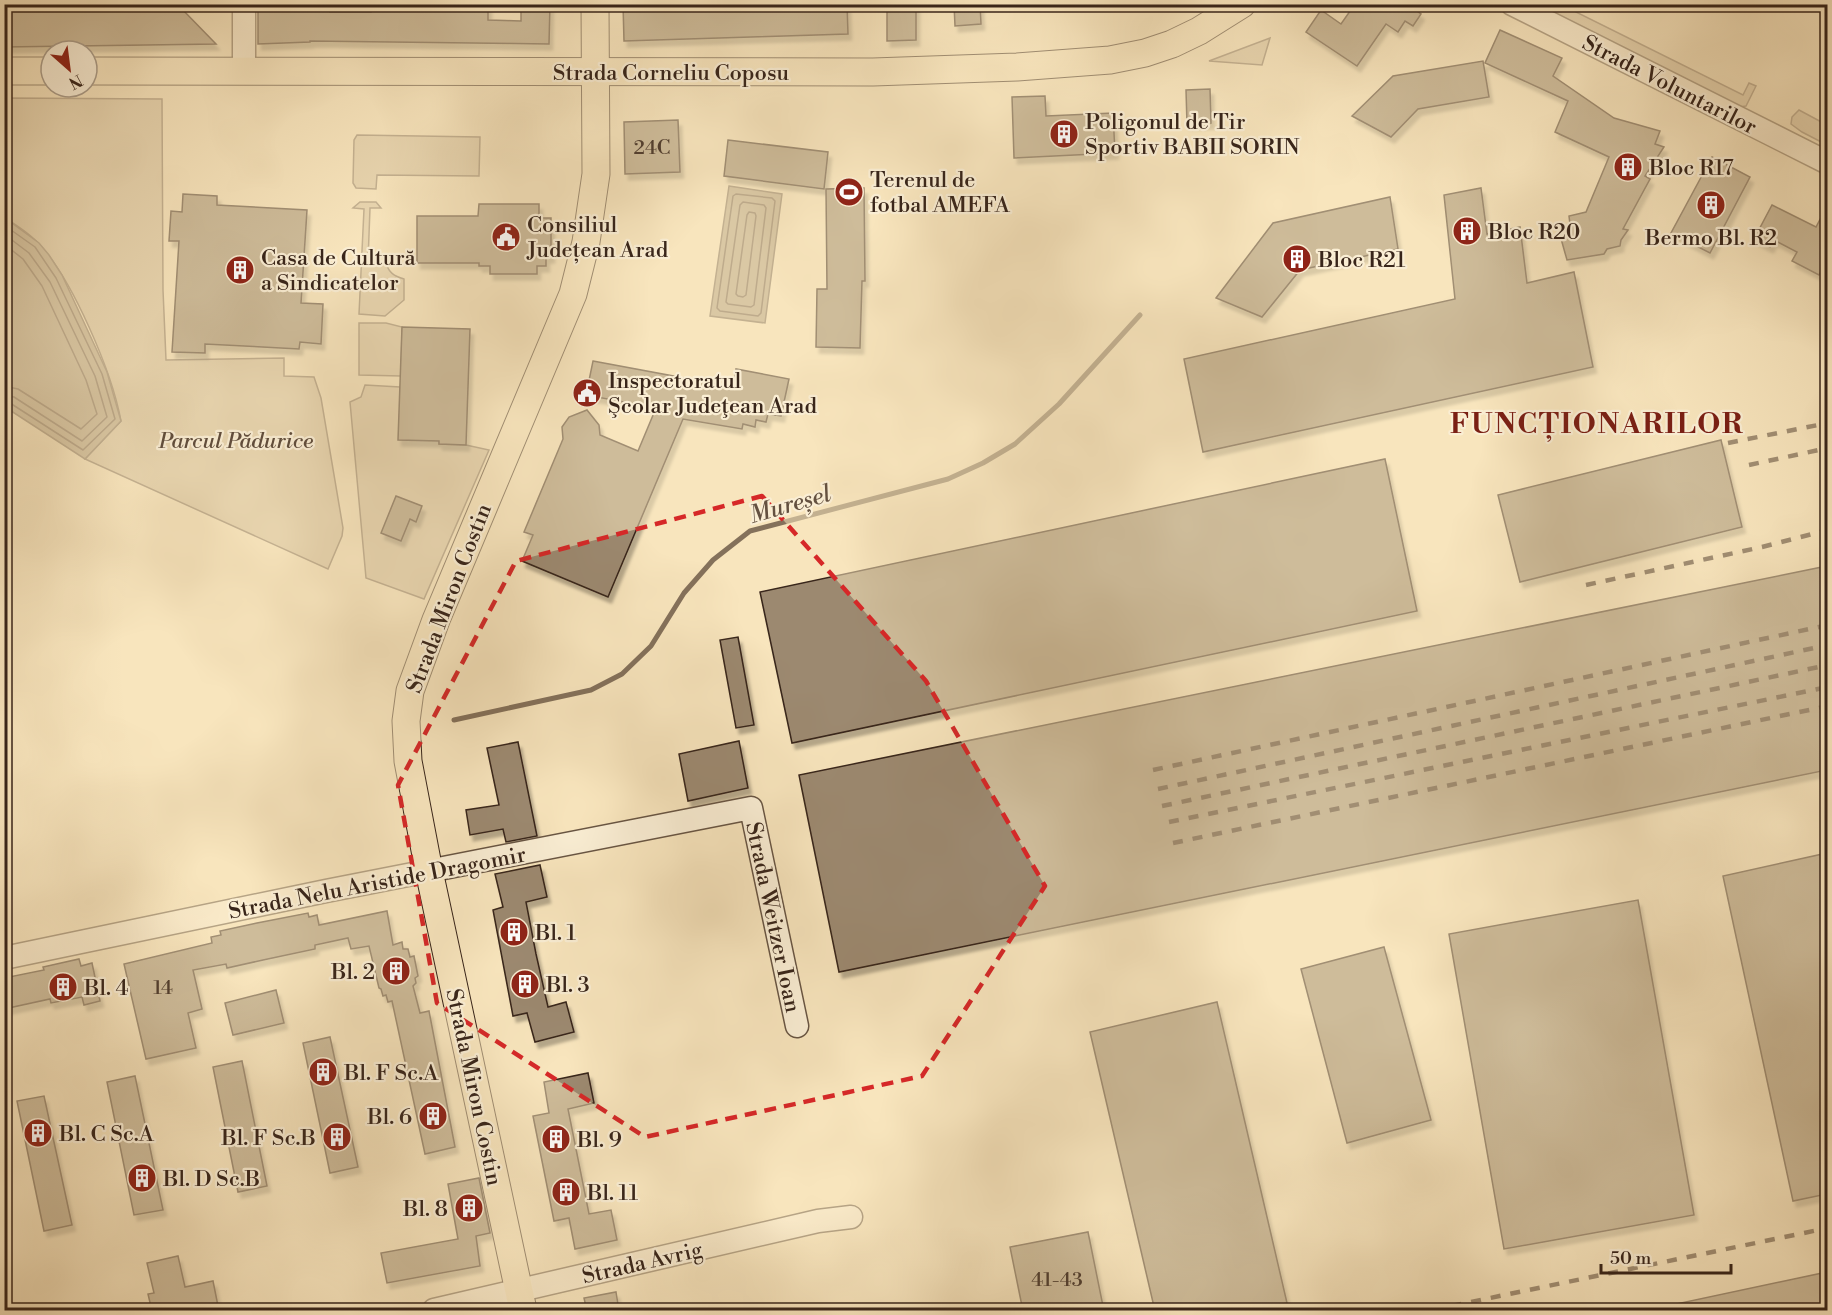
<svg xmlns="http://www.w3.org/2000/svg" width="1832" height="1315" font-family="'Libre Bodoni',serif">
<style>
.green{fill:#d7c4a1;stroke:#88745e;stroke-width:1.5}
.water{fill:#b7a486;stroke:#84715b;stroke-width:1.5}
.lines{fill:none;stroke-linecap:round;stroke-linejoin:round}
.shore{stroke:#786450;stroke-width:1.5}
.stream{stroke:#84715b;stroke-width:5}
.building{fill:#9c896f;stroke:#38251a;stroke-width:1.5;filter:url(#shadow)}
.minor-casing{stroke:#685543;stroke-width:25}
.major-casing{stroke:#38251a;stroke-width:29}
.minor{stroke:#faeed4;stroke-width:22}
.major{stroke:#f8e5bd;stroke-width:27}
.rail{stroke:#38251a;stroke-width:4.5;stroke-dasharray:10 10;stroke-linecap:butt}
.marked{fill:none;stroke:#d62828;stroke-width:4.5;stroke-dasharray:12 8;stroke-linejoin:round}
.labels{text-anchor:middle;stroke-width:4.5;stroke-linejoin:round;paint-order:stroke}
.number-label{font-size:20px;fill:#513e2f}
.street-label{font-size:22px;fill:#38251a;stroke:#faeed4}
.poi-label{font-size:22px;fill:#38251a;stroke:#faeed4;text-anchor:start}
.park-label{font-size:22px;font-style:italic;fill:#604d3c;stroke:#faeed4}
.water-label{font-size:24px;font-style:italic;fill:#645140;stroke:#faeed4}
.district-label{font-size:28px;font-weight:bold;letter-spacing:1.5px;fill:#7a1f14;stroke:#faeed4}
</style>
<defs>
<filter id="shadow"><feDropShadow dx="3.5" dy="6" stdDeviation="1.5" flood-color="#0004"/></filter>
</defs>
<rect width="100%" height="100%" fill="#f8e5bd"/>
<filter id="stains"><feTurbulence type="fractalNoise" baseFrequency=".00333" numOctaves="4"/><feColorMatrix values="0 0 0 0 .2 0 0 0 0 .09 0 0 0 0 .02 0 0 0 .5 -.17"/></filter>
<radialGradient id="worn" r=".72"><stop offset=".6" stop-color="#630" stop-opacity="0"/><stop offset="1" stop-color="#630" stop-opacity=".3"/></radialGradient>
<!-- green -->
<g class="green">
<polygon points="1554,5 1562,5 1743,95 1749,83 1756,86 1746,106 1739,107 1556,15"/>
<polygon points="1270,38 1262,65 1209,61"/>
<path d="M5,98L162,99L163,290L166,360L284,358V376L314,377L321,398L343,528L342,536L328,569L85,459L121,421C112,372 72,278 38,243C29,233 16,225 5,218Z"/>
<polygon points="1799,110 1827,125 1827,145 1802,132 1791,124 1792,117"/>
<polygon points="357,135 480,137 479,176 377,175 376,189 356,188 353,183 354,140"/>
<path d="M360,202H376L381,208H370L368,262L386,263C389,273 394,276 404,279V300L385,316L359,314L364,209L353,208Z"/>
<polygon points="359,323 386,323 402,327 401,376 359,375"/>
<polygon points="365,385 400,387 440,431 439,444 466,445 489,450 424,599 366,578 350,402 361,397"/>
</g>
<!-- water -->
<g class="water">
<polygon points="729,186 782,194 765,323 710,316"/>
<polygon points="5,218 39,243 49,255 62,275 107,372 121,421 85,459 5,407"/>
</g>
<g class="lines">
<!-- shore -->
<g class="shore">
<polygon points="736,194 772,198 775,201 761,313 758,316 720,311 717,308 733,196"/>
<polygon points="743,202 764,205 766,208 754,305 751,307 728,304 726,302 740,205"/>
<polygon points="749,212 755,213 756,216 746,295 743,297 738,296 736,294 747,215"/>
<polyline points="4,225 35,247 56,278 102,374 115,419 83,450 10,403 4,402"/>
<polyline points="4,234 29,253 50,282 95,376 107,417 82,441 14,397 4,395"/>
<polyline points="4,244 23,259 42,286 86,380 97,414 81,429 18,389 4,386"/>
</g>
<!-- stream -->
<polyline class="stream" points="454,720 591,690 622,674 651,646 684,593 713,560 750,531 948,479 983,463 1015,444 1059,404 1140,315"/>
</g>
<!-- building -->
<g class="building">
<polygon points="11,4 179,6 216,44 4,47 4,8 11,8"/>
<polygon points="258,4 330,4 330,12 371,12 371,4 488,4 488,20 521,21 521,4 550,4 549,44 310,41 310,42 258,44"/>
<polygon points="623,4 847,4 848,34 624,41"/>
<polygon points="887,4 916,4 916,40 887,41"/>
<polygon points="954,4 980,4 981,24 955,26"/>
<polygon points="1355,4 1407,4 1421,14 1413,26 1405,21 1398,32 1386,24 1357,66 1306,32 1321,10 1341,24"/>
<polygon points="1500,30 1562,58 1553,76 1614,118 1660,131 1655,144 1664,147 1645,176 1650,179 1623,229 1628,230 1621,240 1620,246 1607,249 1604,254 1567,260 1560,235 1571,233 1569,216 1586,212 1609,157 1555,132 1568,101 1485,63"/>
<polygon points="1483,61 1489,97 1418,109 1391,137 1352,116 1393,76"/>
<polygon points="1210,89 1211,123 1187,124 1186,90"/>
<polygon points="1045,96 1046,116 1113,113 1115,153 1014,158 1012,97"/>
<polygon points="678,120 680,172 625,174 624,122"/>
<polygon points="728,140 828,152 824,189 724,176"/>
<polygon points="1712,157 1750,177 1710,253 1671,233"/>
<polygon points="864,188 865,281 862,281 860,348 816,347 817,289 827,289 826,189"/>
<polygon points="1481,188 1487,234 1520,227 1527,283 1574,272 1593,367 1203,452 1184,359 1455,299 1444,195"/>
<polygon points="183,194 217,196 217,205 307,210 301,303 323,304 321,344 300,342 299,349 205,344 205,353 172,352 179,241 169,241 171,211 182,212"/>
<polygon points="1390,197 1398,249 1300,270 1262,317 1216,298 1273,223"/>
<polygon points="479,204 539,204 539,218 551,218 551,257 546,257 546,266 537,266 537,274 490,274 490,266 479,266 479,263 417,263 417,216 478,216"/>
<polygon points="1772,205 1816,227 1827,206 1827,259 1819,275 1792,261 1797,252 1774,240 1770,247 1754,239"/>
<polygon points="402,327 470,329 466,445 439,444 439,441 398,440"/>
<polygon points="593,361 733,387 736,369 789,379 781,416 768,414 766,422 756,420 755,427 743,424 742,429 683,419 608,597 522,561 533,535 524,532 563,439 562,427 569,417 587,410 599,425 600,435 638,451 656,408 586,395"/>
<polygon points="1721,440 1742,527 1520,582 1498,495"/>
<polygon points="1385,459 1417,611 792,743 760,592"/>
<polygon points="396,496 422,506 416,522 410,519 401,541 381,533"/>
<polygon points="1827,566 1827,770 839,972 799,775"/>
<polygon points="738,637 754,725 736,728 720,640"/>
<polygon points="739,741 748,788 688,801 679,754"/>
<polygon points="518,742 537,836 506,842 503,829 470,835 466,810 499,805 487,748"/>
<polygon points="1827,853 1827,1194 1793,1201 1723,876"/>
<polygon points="540,865 547,897 526,902 536,954 548,1007 566,1002 574,1032 535,1042 527,1013 513,1016 493,910 503,907 495,874"/>
<polygon points="1638,900 1694,1215 1504,1249 1449,934"/>
<polygon points="387,911 393,945 402,942 403,949 408,949 410,957 414,956 418,976 415,978 416,983 413,986 420,1013 429,1011 455,1147 425,1154 392,1001 388,1002 386,995 383,996 381,989 379,988 369,946 351,949 348,938 315,945 315,949 263,960 227,968 226,964 193,970 202,1009 188,1013 196,1048 146,1059 124,964 212,943 211,937 221,935 220,931 257,923 308,913 309,917 317,915 319,925"/>
<polygon points="1384,947 1431,1120 1347,1143 1301,969"/>
<polygon points="79,959 81,966 92,963 100,1001 84,1005 82,997 51,1003 50,999 4,1009 4,978 44,970 43,967"/>
<polygon points="276,990 284,1023 233,1035 225,1003"/>
<polygon points="1217,1002 1287,1303 1255,1311 1155,1311 1090,1032"/>
<polygon points="330,1037 358,1167 330,1173 303,1043"/>
<polygon points="242,1061 267,1186 238,1192 213,1067"/>
<polygon points="588,1073 594,1103 568,1109 589,1214 611,1210 617,1240 575,1249 569,1218 554,1221 533,1116 549,1113 544,1082"/>
<polygon points="135,1076 163,1210 134,1215 107,1082"/>
<polygon points="44,1096 72,1225 44,1231 17,1101"/>
<polygon points="479,1178 490,1233 476,1236 480,1266 387,1283 381,1253 458,1239 448,1184"/>
<polygon points="1088,1232 1104,1311 1023,1311 1010,1247"/>
<polygon points="178,1256 185,1287 213,1281 219,1311 152,1311 148,1294 154,1293 147,1263"/>
<polygon points="1827,1272 1827,1311 1676,1311 1676,1304"/>
<polygon points="616,1292 619,1311 587,1311 584,1298"/>
</g>
<g class="lines">
<!-- minor casing -->
<g class="minor-casing">
<g id="minor">
<polyline points="1512,4 1828,163"/>
<polyline points="244,71 244,4"/>
<polyline points="4,958 326,891 751,808 797,1026"/>
<polyline points="434,1310 818,1221 851,1217"/>
</g>
</g>
<!-- major casing -->
<g class="major-casing">
<g id="major">
<polyline points="4,71 51,71"/>
<polyline points="87,71 873,72 1017,67 1110,60 1145,53 1172,44 1199,31 1242,4"/>
<polyline points="523,1310 429,871 408,761 406,721 410,691 436,620 573,294 586,242 596,174 595,4"/>
</g>
</g>
<!-- minor -->
<use href="#minor" class="minor"/>
<!-- major -->
<use href="#major" class="major"/>
<!-- rail -->
<g class="rail">
<polyline points="1728,443 1828,423"/>
<polyline points="1749,465 1828,448"/>
<polyline points="1586,585 1762,547 1828,530"/>
<polyline points="1153,770 1828,625"/>
<polyline points="1158,789 1828,645"/>
<polyline points="1162,806 1828,665"/>
<polyline points="1169,822 1828,687"/>
<polyline points="1173,843 1828,706"/>
<polyline points="1432,1310 1828,1228"/>
</g>
</g>
<!-- marked area -->
<path d="M0 0H1832V1315H0ZM762,496L926,681L1045,886L922,1076L645,1137L437,1003L398,785L516,561Z" fill="#f8e5bd" fill-opacity=".55" fill-rule="evenodd"/>
<path class="marked" d="M762,496L926,681L1045,886L922,1076L645,1137L437,1003L398,785L516,561Z"/>
<!-- icons -->
<defs>
<g id="building-disc" transform="scale(1.5)"><circle r="9.5" fill="#8f2418" stroke="#faeed4"/><path d="M-4-6H4V6H1V3H-1V6H-4ZM-2.5-4.3h1.7v1.8h-1.7ZM.8-4.3h1.7v1.8H.8ZM-2.5-1h1.7V.8h-1.7ZM.8-1h1.7V.8H.8Z" fill="#fff"/></g>
<g id="stadium-disc" transform="scale(1.5)"><circle r="9.5" fill="#8f2418" stroke="#faeed4"/><path d="M0-5a6.5 5 0 1 0 0 10a6.5 5 0 1 0 0-10ZM-3.5-1.8h7v3.6h-7Z" fill="#fff"/></g>
<g id="civic-disc" transform="scale(1.5)"><circle r="9.5" fill="#8f2418" stroke="#faeed4"/><path d="M-.6-6.5H3V-4.5H.6V-3L4-1V1h2V6H-6V1h2V-1L-.6-3ZM-1.2 2.5V6h2.4V2.5Z" fill="#fff"/></g>
</defs>
<g fill-rule="evenodd">
<use href="#building-disc" x="1064" y="134"/>
<use href="#building-disc" x="1628" y="167"/>
<use href="#stadium-disc" x="849" y="192"/>
<use href="#building-disc" x="1711" y="205"/>
<use href="#building-disc" x="1467" y="231"/>
<use href="#civic-disc" x="506" y="237"/>
<use href="#building-disc" x="1297" y="259"/>
<use href="#building-disc" x="240" y="270"/>
<use href="#civic-disc" x="587" y="393"/>
<use href="#building-disc" x="514" y="932"/>
<use href="#building-disc" x="396" y="971"/>
<use href="#building-disc" x="525" y="984"/>
<use href="#building-disc" x="63" y="987"/>
<use href="#building-disc" x="323" y="1072"/>
<use href="#building-disc" x="433" y="1116"/>
<use href="#building-disc" x="38" y="1133"/>
<use href="#building-disc" x="337" y="1137"/>
<use href="#building-disc" x="556" y="1139"/>
<use href="#building-disc" x="142" y="1178"/>
<use href="#building-disc" x="566" y="1192"/>
<use href="#building-disc" x="469" y="1208"/>
</g>
<g class="labels">
<!-- number labels -->
<g class="number-label">
<text x="652" y="154">24C</text>
<text x="163" y="994">14</text>
<text x="1057" y="1286">41-43</text>
</g>
<!-- street labels -->
<g class="street-label">
<text x="671" y="80">Strada Corneliu Coposu</text>
<text transform="translate(1670 84) rotate(27)" y="8">Strada Voluntarilor</text>
<text transform="translate(448 598) rotate(-69)" y="8">Strada Miron Costin</text>
<text transform="translate(377 882) rotate(-11)" y="8">Strada Nelu Aristide Dragomir</text>
<text transform="translate(774 917) rotate(78)" y="8">Strada Weitzer Ioan</text>
<text transform="translate(475 1087) rotate(78)" y="8">Strada Miron Costin</text>
<text transform="translate(642 1262) rotate(-13)" y="8">Strada Avrig</text>
</g>
<!-- poi labels -->
<g class="poi-label">
<text x="1085" y="129">Poligonul de Tir<tspan x="1085" dy="25">Sportiv BABII SORIN</tspan></text>
<text x="1649" y="175">Bloc R17</text>
<text x="870" y="187">Terenul de<tspan x="870" dy="25">fotbal AMEFA</tspan></text>
<text x="527" y="232">Consiliul<tspan x="527" dy="25">Județean Arad</tspan></text>
<text x="1488" y="239">Bloc R20</text>
<text x="1711" y="245" text-anchor="middle">Bermo Bl. R2</text>
<text x="261" y="265">Casa de Cultură<tspan x="261" dy="25">a Sindicatelor</tspan></text>
<text x="1318" y="267">Bloc R21</text>
<text x="608" y="388">Inspectoratul<tspan x="608" dy="25">Şcolar Judeţean Arad</tspan></text>
<text x="535" y="940">Bl. 1</text>
<text x="375" y="979" text-anchor="end">Bl. 2</text>
<text x="546" y="992">Bl. 3</text>
<text x="84" y="995">Bl. 4</text>
<text x="344" y="1080">Bl. F Sc.A</text>
<text x="412" y="1124" text-anchor="end">Bl. 6</text>
<text x="59" y="1141">Bl. C Sc.A</text>
<text x="316" y="1145" text-anchor="end">Bl. F Sc.B</text>
<text x="577" y="1147">Bl. 9</text>
<text x="163" y="1186">Bl. D Sc.B</text>
<text x="587" y="1200">Bl. 11</text>
<text x="448" y="1216" text-anchor="end">Bl. 8</text>
</g>
<!-- park labels -->
<g class="park-label">
<text x="236" y="448">Parcul Pădurice</text>
</g>
<!-- water labels -->
<g class="water-label">
<text transform="translate(790 504) rotate(-16)" y="8">Mureșel</text>
</g>
<!-- district labels -->
<g class="district-label">
<text x="1597" y="433">FUNCȚIONARILOR</text>
</g>
</g>
<!-- margin -->
<rect width="1832" height="1315" fill="none" stroke="#f8e5bd" stroke-width="24"/>
<rect x="6" y="6" width="1820" height="1303" fill="none" stroke="#38251a" stroke-width="3"/>
<rect x="12" y="12" width="1808" height="1291" fill="none" stroke="#38251a" stroke-width="1.5"/>
<!-- north arrow -->
<g transform="translate(69 69) rotate(152)"><circle r="28" fill="#faeed4" stroke="#ac9e8a" stroke-width="1.5"/>
<path d="M0-4.5L10 22L0 15L-10 22Z" fill="#8f2418"/>
<text y="-9" font-size="16" font-weight="bold" text-anchor="middle" fill="#38251a">N</text>
</g>
<!-- scale -->
<path d="M1601 1264v9h130v-9" fill="none" stroke="#38251a" stroke-width="3"/>
<text x="1610" y="1264" font-size="18" fill="#38251a" stroke="#faeed4" stroke-width="4.5" paint-order="stroke">50 m</text>
<rect width="100%" height="100%" filter="url(#stains)"/>
<rect width="100%" height="100%" fill="url(#worn)"/>
</svg>
